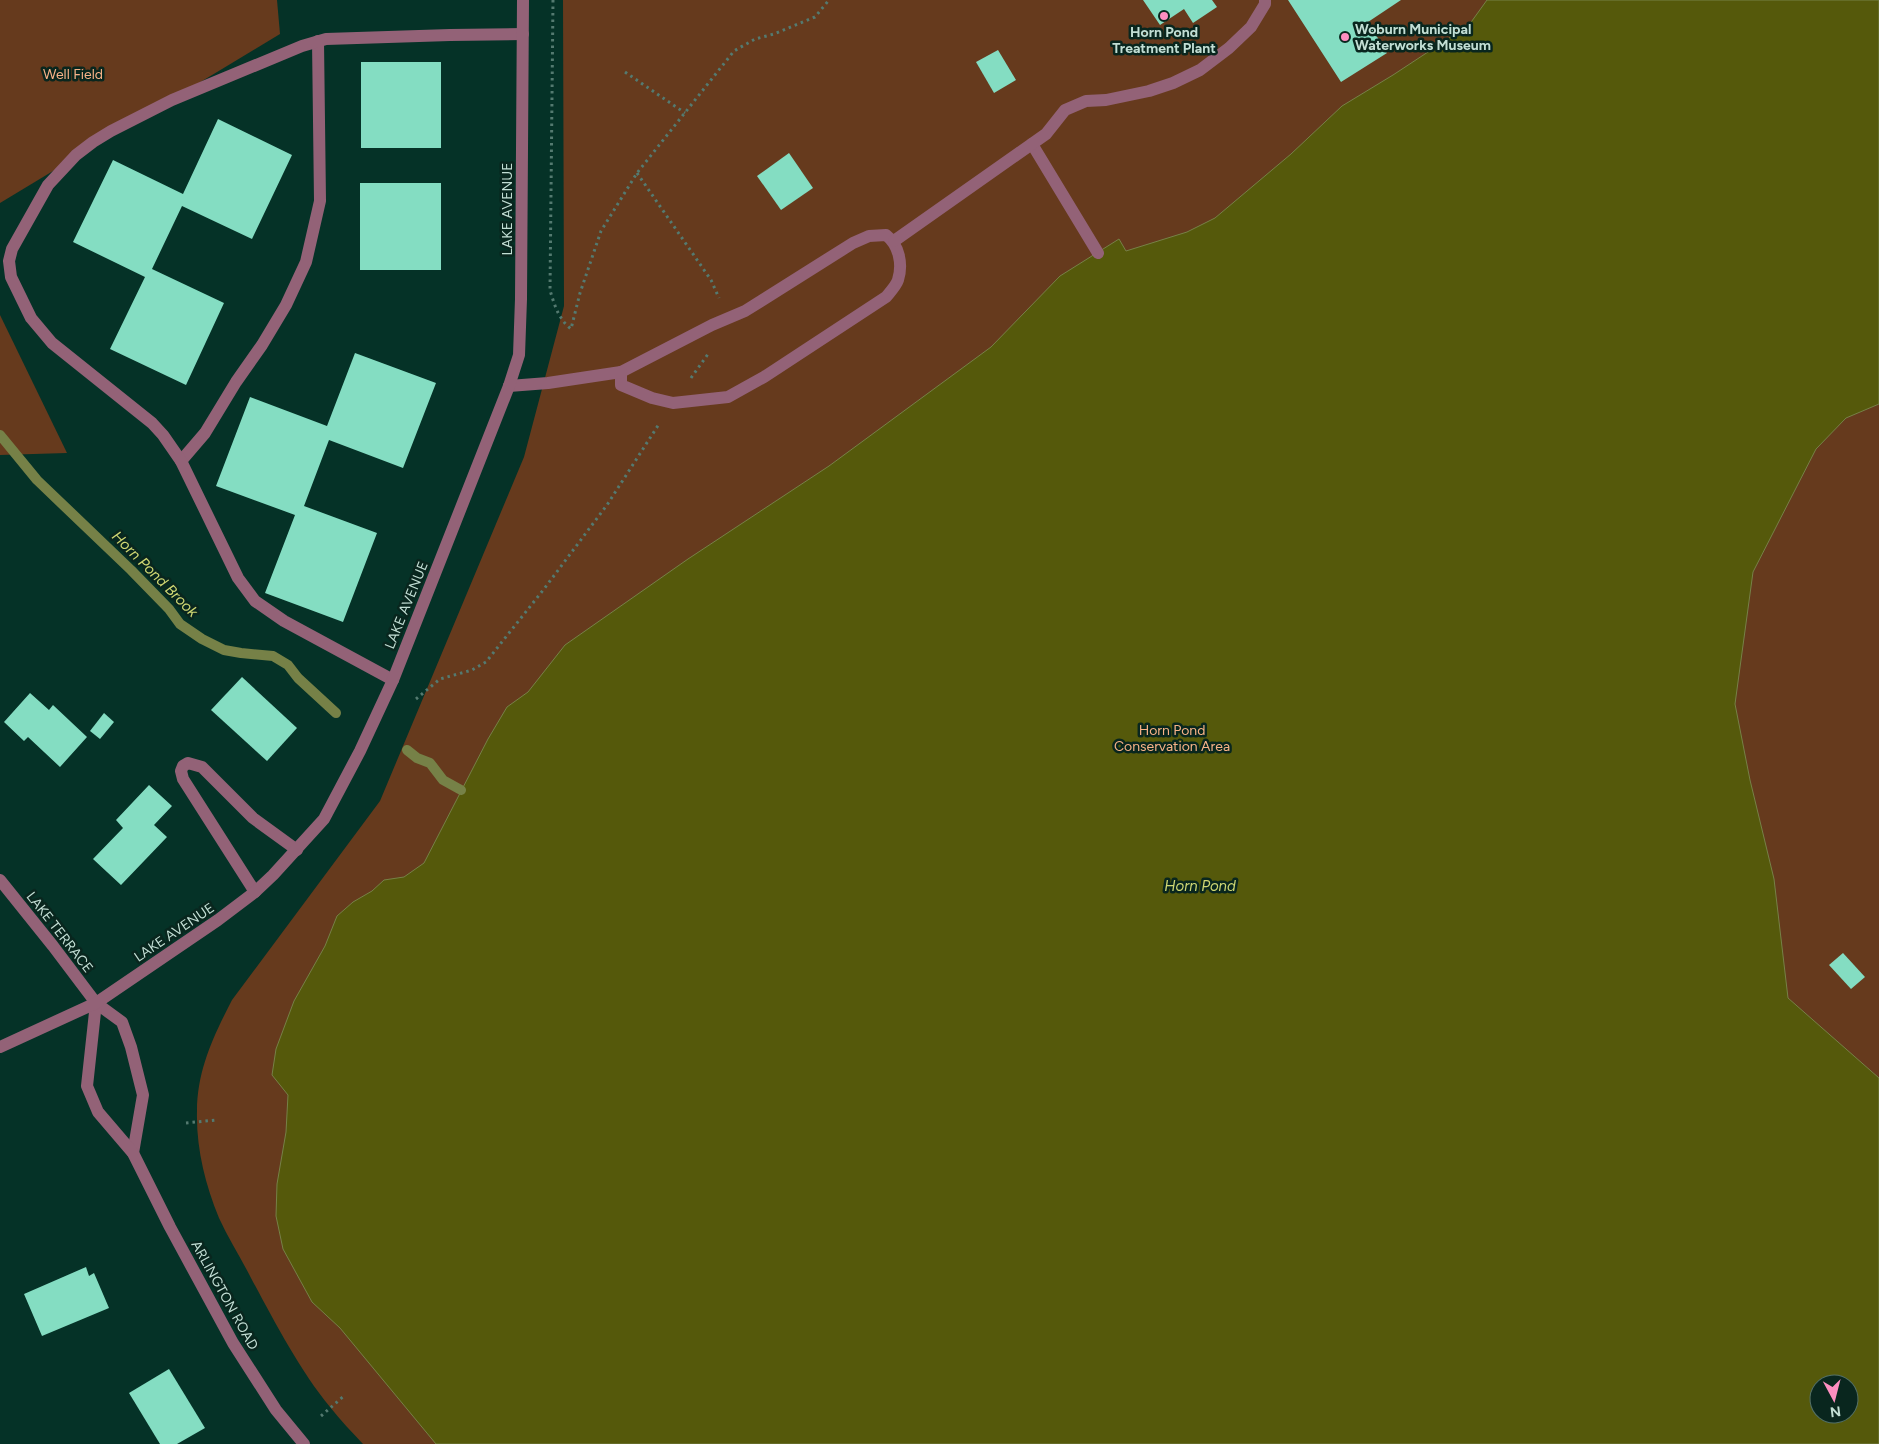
<svg xmlns="http://www.w3.org/2000/svg" width="1879" height="1444" font-family="Figtree,sans-serif">
<style>
.green{fill:#663a1d;fill-rule:evenodd}
.water{fill:#55590b;stroke:#768147;fill-rule:evenodd}
.lines{fill:none;stroke-linecap:round;stroke-linejoin:round}
.stream{stroke:#768147;stroke-width:10}
.building{fill:#84ddc2}
.path{stroke:#547a70;stroke-width:3;stroke-dasharray:2.5 4;stroke-linecap:butt}
.minor{stroke:#936277;stroke-width:12}
.poi-dot{fill:#fd8ec0;stroke:#09261e;stroke-width:2}
.labels{text-anchor:middle;stroke-width:5;stroke-linejoin:round;paint-order:stroke}
.poi-label{font-size:14px;font-weight:bold;fill:#c2ded4;stroke:#09261e;text-anchor:start}
.park-label{font-size:14px;fill:#f8b388;stroke:#09261e}
.street-label{font-size:14px;fill:#c2ded4;stroke:#09261e}
.water-label{font-size:15px;font-style:italic;fill:#cfd773;stroke:#09261e}
</style>
<rect width="100%" height="100%" fill="#053227"/>
<!-- green -->
<g class="green">
<polygon points="0,0 277,0 280,34 0,203"/>
<path d="M563,0H1879V1444H363C352,1432 340,1420 330,1407C300,1371 273,1319 251,1278C241,1258 228,1238 219,1218C205,1184 196,1147 197,1111C197,1070 214,1035 232,1000L380,801L524,457L564,306ZM1819,1384H1849V1414H1819Z"/>
<polygon points="0,315 67,453 0,455"/>
</g>
<!-- water -->
<path class="water" d="M1487,0H1879V404L1846,418L1816,449L1753,572L1735,704L1750,780L1774,879L1788,998L1879,1078V1444H436L340,1328L312,1302L283,1249L276,1216L277,1184L286,1132L288,1095L272,1075L276,1049L294,1001L325,946L337,916L353,902L372,891L384,880L404,877L424,863L488,739L507,707L528,692L565,645L688,559L829,466L991,347L1060,276L1119,239L1126,251L1187,232L1215,218L1291,154L1342,106L1393,75L1469,25ZM1819,1384H1849V1414H1819Z"/>
<g class="lines">
<!-- stream -->
<g class="stream">
<polyline points="0,435 37,480 131,570 169,609 180,624 202,639 224,650 241,653 273,656 288,665 298,678 336,713"/>
<polyline points="407,750 417,758 430,763 443,780 461,790"/>
</g>
</g>
<!-- building -->
<g class="building">
<polygon points="1143,0 1212,0 1217,7 1193,23 1184,9 1160,25"/>
<polygon points="1288,0 1401,0 1368,22 1387,53 1341,82"/>
<polygon points="998,50 1016,80 994,93 976,62"/>
<rect x="361" y="62" width="80" height="86"/>
<polygon points="218,119 292,155 252,239 182,206 152,269 224,303 186,385 110,349 145,277 73,242 113,160 183,194"/>
<polygon points="789,153 813,188 781,210 757,176"/>
<rect x="360" y="183" width="81" height="87"/>
<polygon points="355,353 436,383 403,468 329,440 304,506 377,533 343,622 265,593 295,515 216,486 250,397 327,426"/>
<polygon points="242,677 297,728 267,761 211,710"/>
<polygon points="30,693 49,710 53,705 87,737 60,767 28,737 24,741 4,722"/>
<polygon points="104,713 114,722 100,739 90,731"/>
<polygon points="149,785 172,806 154,825 167,837 121,885 93,859 123,828 116,820"/>
<polygon points="1843,953 1865,977 1851,989 1829,965"/>
<polygon points="86,1267 89,1276 94,1273 109,1308 42,1336 24,1294"/>
<polygon points="169,1369 205,1428 177,1444 160,1444 129,1393"/>
</g>
<g class="lines">
<!-- path -->
<g class="path">
<path d="M553,0L550,290C554,304 559,320 571,329L580,293L601,231L637,173L734,51L755,39L774,34L815,17L829,0"/>
<polyline points="625,72 685,113"/>
<polyline points="637,173 711,280 719,298"/>
<polyline points="691,378 708,354"/>
<polyline points="416,699 440,679 472,670 486,662 544,589 607,505 659,424"/>
<polyline points="186,1123 216,1120"/>
<polyline points="321,1416 345,1395"/>
</g>
<!-- minor -->
<g class="minor">
<polyline points="1032,144 1098,253"/>
<path d="M886,235C899,245 903,264 898,280C896,286 890,292 886,297L764,377L728,397L673,403L652,398L621,385V372L712,325L745,311L853,243L869,236Z"/>
<polyline points="894,241 1046,134 1065,110 1086,101 1106,100 1149,91 1173,83 1200,70 1229,48 1251,27 1265,4 1265,0"/>
<polyline points="509,386 548,383 621,372"/>
<polyline points="181,461 205,433 236,382 262,345 286,305 306,262 320,201 318,41"/>
<polyline points="393,680 284,621 255,601 238,578 181,461 163,435 152,423 52,343 31,318 11,277 9,261 12,249 48,185 76,155 93,142 111,131 172,100 302,46 326,39 450,35 523,34"/>
<polyline points="0,880 53,946 96,1003 122,1022 131,1047 143,1095 133,1153"/>
<polyline points="255,892 183,779 181,771 183,766 188,763 202,767 253,818 297,850"/>
<polyline points="96,1003 87,1086 98,1112 133,1153 170,1227 233,1343 276,1410 304,1444"/>
<polyline points="0,1047 96,1003 218,920 255,892 273,875 324,819 360,751 393,680 509,386 519,355 521,299 523,0"/>
</g>
</g>
<!-- markers -->
<g class="poi-dot">
<circle cx="1164" cy="16" r="5"/>
<circle cx="1345" cy="37" r="5"/>
</g>
<g class="labels">
<!-- poi labels -->
<g class="poi-label">
<text x="1355" y="34">Woburn Municipal<tspan x="1355" dy="16">Waterworks Museum</tspan></text>
<text x="1164" y="37" text-anchor="middle">Horn Pond<tspan x="1164" dy="16">Treatment Plant</tspan></text>
</g>
<!-- park labels -->
<g class="park-label">
<text x="73" y="79">Well Field</text>
<text x="1172" y="735">Horn Pond<tspan x="1172" dy="16">Conservation Area</tspan></text>
</g>
<!-- street labels -->
<g class="street-label">
<text transform="translate(507 209) rotate(-90)" y="5">LAKE AVENUE</text>
<text transform="translate(406 605) rotate(-68)" y="5">LAKE AVENUE</text>
<text transform="translate(60 932) rotate(52)" y="5">LAKE TERRACE</text>
<text transform="translate(174 932) rotate(-34)" y="5">LAKE AVENUE</text>
<text transform="translate(225 1295) rotate(61)" y="5">ARLINGTON ROAD</text>
</g>
<!-- water labels -->
<g class="water-label">
<text transform="translate(155 574) rotate(45)" y="5">Horn Pond Brook</text>
<text x="1200" y="891">Horn Pond</text>
</g>
</g>
<!-- north arrow -->
<g transform="translate(1834 1399) rotate(173)"><circle r="24" fill="#09261e" stroke="#537067"/>
<path d="M0-4L9 19L0 12L-9 19Z" fill="#fd8ec0"/>
<text y="-8" font-size="14" font-weight="bold" text-anchor="middle" fill="#c2ded4">N</text>
</g>
</svg>
